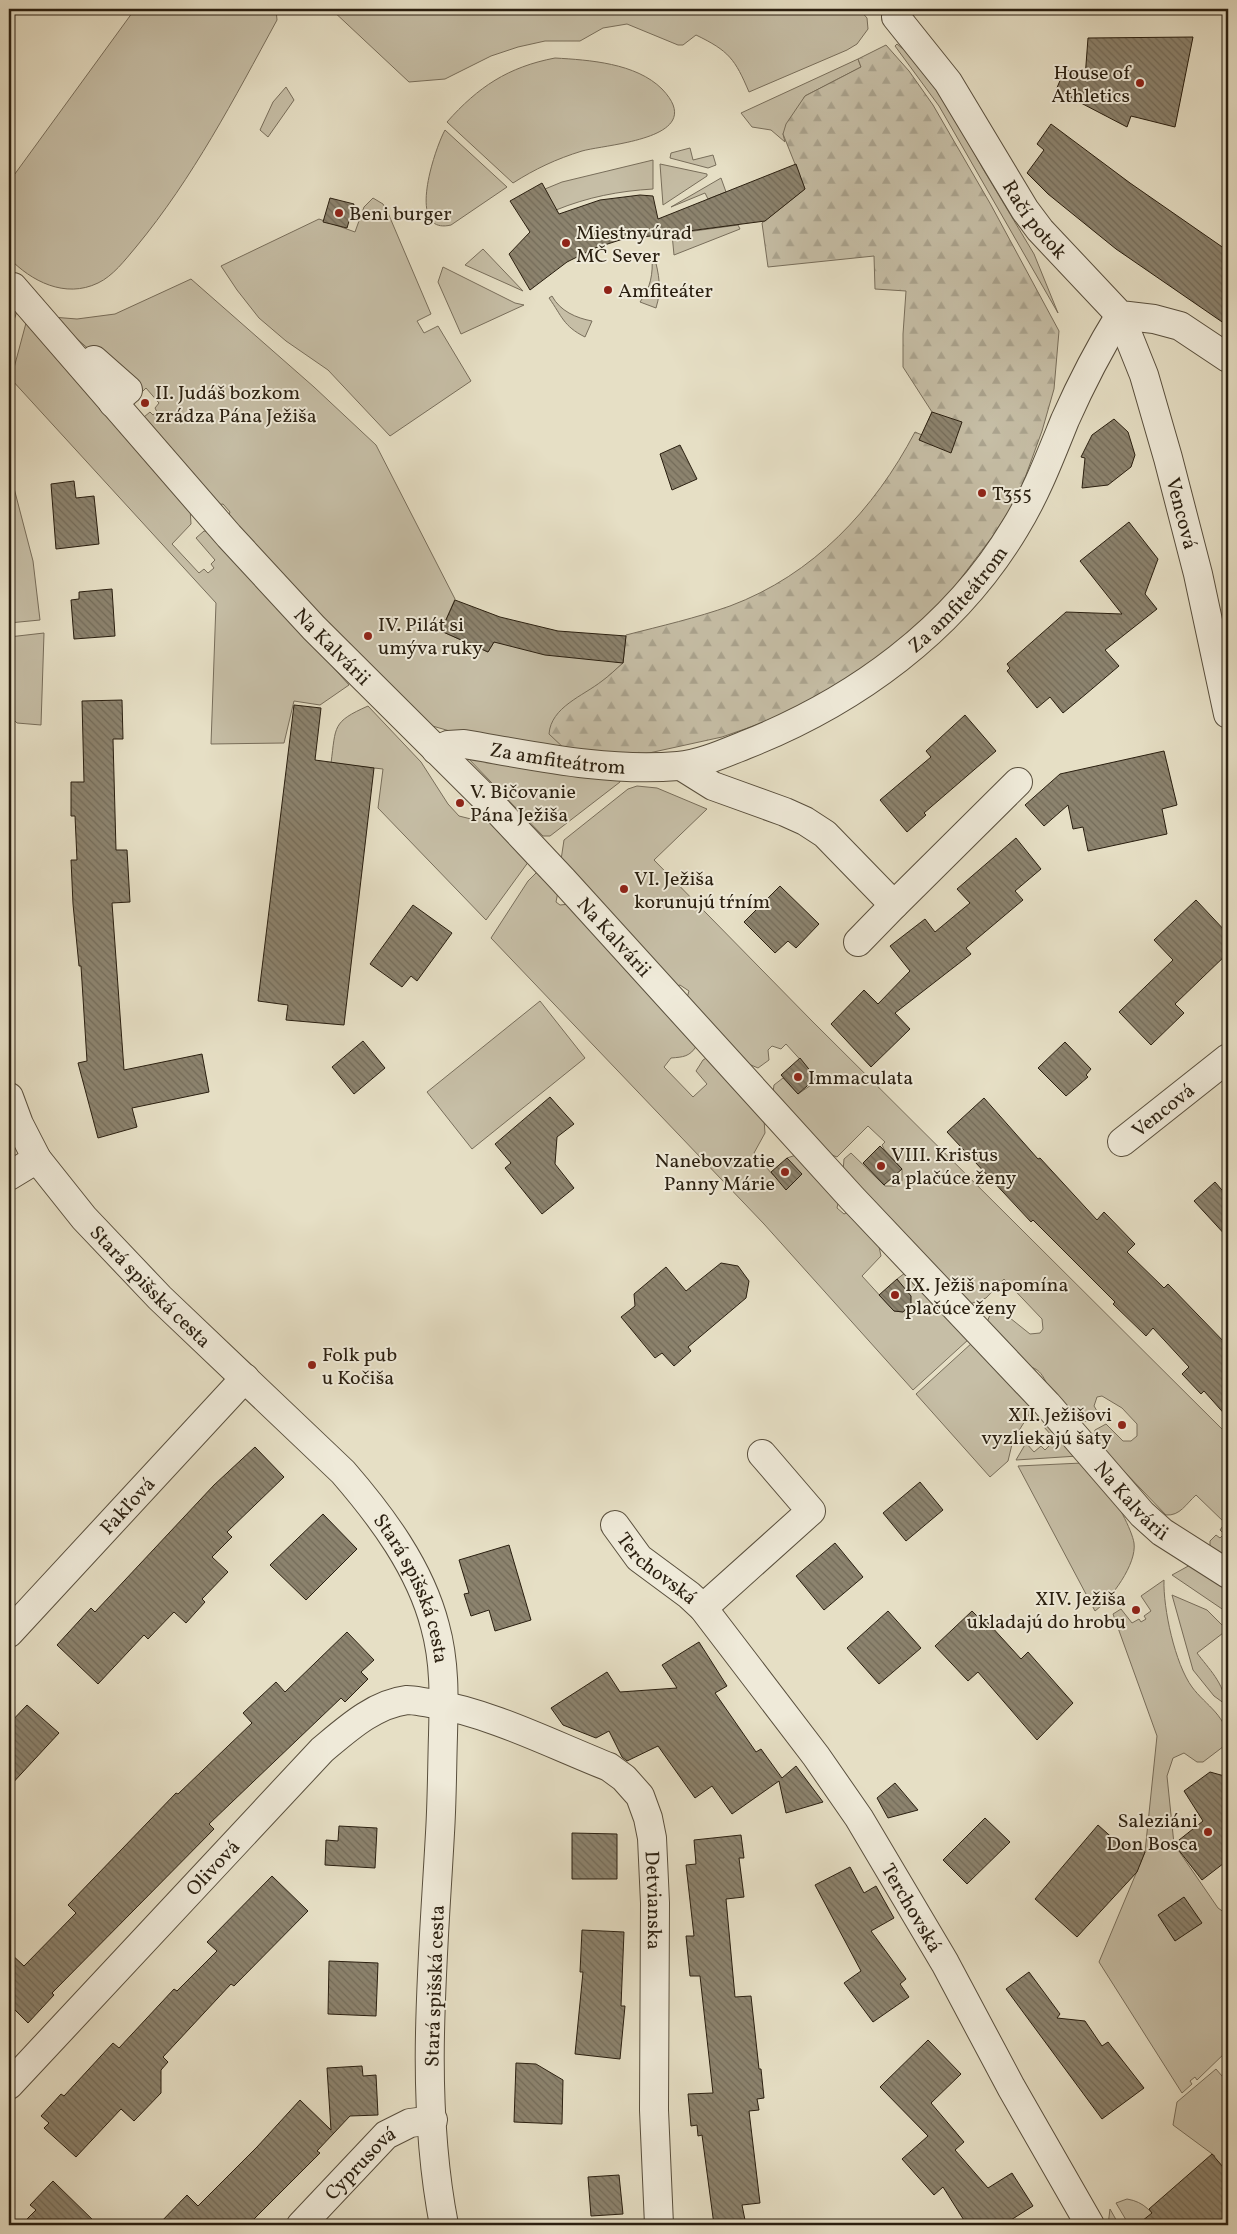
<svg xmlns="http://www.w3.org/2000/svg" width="1237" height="2234" font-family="Vollkorn,serif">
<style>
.grass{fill:#c6bea6;stroke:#786e5b}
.forest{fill:url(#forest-firs);stroke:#786e5b}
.building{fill:url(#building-back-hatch);stroke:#2a1f10}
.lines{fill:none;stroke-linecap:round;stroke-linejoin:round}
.street-casing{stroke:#594f3d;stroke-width:30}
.street{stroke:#efead9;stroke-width:28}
.poi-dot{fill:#8f2418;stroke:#efead9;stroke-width:2}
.labels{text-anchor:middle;stroke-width:4;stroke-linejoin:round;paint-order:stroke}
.poi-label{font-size:20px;fill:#2a1f10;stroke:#efead9;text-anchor:start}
.street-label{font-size:20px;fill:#2a1f10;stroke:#efead9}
</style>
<defs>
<pattern id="forest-firs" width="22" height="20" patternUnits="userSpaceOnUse" patternTransform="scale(1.25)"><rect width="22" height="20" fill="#c6bea6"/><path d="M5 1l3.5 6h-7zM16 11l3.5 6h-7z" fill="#aaa38e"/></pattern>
<pattern id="building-back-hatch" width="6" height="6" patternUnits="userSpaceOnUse" patternTransform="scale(1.25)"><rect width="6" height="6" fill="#8c836e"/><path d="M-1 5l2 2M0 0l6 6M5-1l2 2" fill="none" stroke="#736b59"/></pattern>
</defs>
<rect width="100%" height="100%" fill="#e6dfc5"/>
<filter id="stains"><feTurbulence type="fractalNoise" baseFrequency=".004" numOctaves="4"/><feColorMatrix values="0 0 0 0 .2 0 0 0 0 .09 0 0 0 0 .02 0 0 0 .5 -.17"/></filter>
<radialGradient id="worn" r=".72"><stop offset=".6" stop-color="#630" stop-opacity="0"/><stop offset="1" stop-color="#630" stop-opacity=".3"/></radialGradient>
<!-- grass -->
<g class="grass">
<path d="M135,9H276L277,20C234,99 193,178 136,247C125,260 113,276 98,283C65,299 31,281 9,258V182Z"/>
<path d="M331,9H859L867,18L868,29L857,44L847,50L749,92C735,59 729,51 696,35L683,45H678L627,24L603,28L580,41H545L518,47L491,56L445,79L409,82Z"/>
<polygon points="897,44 913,57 947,104 983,169 1034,254 1058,313 939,106 895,46"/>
<path d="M555,58C589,60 636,63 662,89C710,139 607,144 582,151C556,159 535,169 513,183L447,122C478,87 508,67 555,58Z"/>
<polygon points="858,59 861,67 805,96 783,134 785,142 771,130 752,127 741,113"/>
<polygon points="286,87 294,100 268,137 260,130 273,102"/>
<path d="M445,130L507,187L451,225C405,236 435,148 445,130Z"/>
<polygon points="690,148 693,160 713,155 716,165 708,168 670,158 671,153"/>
<path d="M653,160V189C619,191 588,197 556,210L545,189L562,182Z"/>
<polygon points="660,164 707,174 707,176 663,205"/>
<polygon points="721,178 726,192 708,199 705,193 671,207"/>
<polygon points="373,198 383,204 388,213 431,314 417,321 424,333 438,326 471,381 390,436 328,370 286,341 259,318 237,290 221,266 319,219 355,232 364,207"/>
<polygon points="738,225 740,229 674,255 672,234"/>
<polygon points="483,249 523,291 465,265"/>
<path d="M654,256C659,274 662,289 656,308L640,302C651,287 653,274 652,257Z"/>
<polygon points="443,267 515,303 524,305 461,334 438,282"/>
<polygon points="191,279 314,387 376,445 455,599 441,631 488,652 494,642 623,663 602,682 563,709 567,751 467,736 429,725 302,601 228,517 230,512 223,504 217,505 133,404 144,417 150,412 153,415 157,412 155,408 159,403 146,388 140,394 52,317 77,319 115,314"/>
<path d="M552,296C560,311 576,318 592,321L585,337C563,326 562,316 549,298Z"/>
<polygon points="9,306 14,306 17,311 9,336"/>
<polygon points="26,323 190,508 191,524 172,544 199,573 204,569 208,573 214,568 211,564 215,560 196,538 204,531 212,532 349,685 320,705 294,701 284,743 211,744 216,603 11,379"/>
<polygon points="9,469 33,561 40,620 9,623"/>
<polygon points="44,633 41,725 17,723 11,717 9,637"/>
<path d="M368,706L421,762L448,804L459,816L471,819L476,815L473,813L475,811L473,802L529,861L486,920L378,808L383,769L331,763C336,726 332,722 368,706Z"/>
<polygon points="465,755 620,780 620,782 550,836 543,836"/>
<path d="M637,786L657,788L707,809L654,860L813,1022L1228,1435V1561L1210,1546V1541L1216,1535L1220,1538L1224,1534L1220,1530L1225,1523L1196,1495C1186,1504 1180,1516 1166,1515L1093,1439L1095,1430L1106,1424L1123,1441H1131L1137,1436V1424L1122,1408L1102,1396L1097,1397L1094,1406L1097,1411L1087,1421L1080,1422C1071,1412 1057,1401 1050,1390C1043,1377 1041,1367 1024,1366L987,1322L990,1315L1000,1310L1030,1334L1040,1333L1043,1329L1042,1319L1004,1279L986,1298L970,1304L843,1171L844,1159L851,1153L885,1186H898L902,1181V1169L884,1149L882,1145L885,1142L868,1126L837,1157L827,1153L773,1092L774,1085L783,1078L798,1094L811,1085L816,1077L786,1044L781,1049L772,1046L768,1050L769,1060L758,1068L744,1062L686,1001L689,991L680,985L674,987L561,860L564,840L628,789Z"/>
<path d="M537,872L558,892L556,902L560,905L570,904L697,1045C690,1057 683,1057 671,1058L664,1067L693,1097L707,1084L696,1071L703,1060L708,1057L764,1120L765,1133L754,1153L773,1175L799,1172L787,1158L796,1155L839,1199L837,1208L844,1214L850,1211L878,1242L881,1256L862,1276L894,1311L903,1312L911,1305L897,1279L905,1273L969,1339L913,1390L764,1224L491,938L528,881Z"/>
<polygon points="540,1001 585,1058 472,1149 427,1092"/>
<polygon points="973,1342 1031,1407 1030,1413 1013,1440 1008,1461 990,1477 916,1394"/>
<polygon points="1047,1422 1078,1456 1016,1460 1026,1443 1034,1452 1041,1446 1045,1450 1049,1446 1046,1442 1052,1436 1043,1426"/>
<path d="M1082,1463C1090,1471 1099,1479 1106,1488C1115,1498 1132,1530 1134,1543C1137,1564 1111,1599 1095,1611L1018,1466Z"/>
<polygon points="1192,1564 1228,1586 1228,1613 1172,1575"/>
<path d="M1164,1580C1163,1608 1175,1664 1192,1687C1206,1706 1228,1716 1228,1743L1203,1762H1197L1184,1753L1173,1758L1167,1776L1174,1844L1218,1908L1228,1915V2050L1197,2080L1195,2077L1190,2081L1192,2084L1182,2093L1099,1962L1145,1852L1157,1736L1113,1614L1121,1609L1132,1623L1139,1619L1141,1622L1146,1619L1144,1616L1151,1611L1141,1596Z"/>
<path d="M1172,1595L1207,1610L1227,1630L1197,1653C1208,1668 1225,1684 1225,1704L1214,1696L1193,1670Z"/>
<polygon points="1216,2069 1228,2083 1228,2173 1217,2160 1213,2159 1215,2156 1173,2125 1177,2102"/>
<path d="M1127,2199C1145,2202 1151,2212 1162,2225H1129L1116,2203Z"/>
<polygon points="1110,2209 1119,2225 1108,2225"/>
</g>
<!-- forest -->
<path class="forest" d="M886,45L909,71L933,105L991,205L1059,331L1054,389L1042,431L1018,497L992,537L943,602L865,671L782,716L722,737L649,753L591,755L567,751L549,734C551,707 583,696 602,681C609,676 616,669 623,663L626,635C661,626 696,618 730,606C813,575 874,510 915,432L922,435L932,412L903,367V334L906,291L875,289L874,256L768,267L762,223L805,189L783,134L786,124L805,96L861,67L858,59Z"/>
<!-- building -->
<g class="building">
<polygon points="1193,37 1175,127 1131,116 1127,127 1056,90 1065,69 1085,78 1088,38"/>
<polygon points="1051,124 1130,183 1228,251 1228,326 1116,249 1048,194 1027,173 1044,150 1037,144"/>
<polygon points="796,164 805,189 765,221 620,240 595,248 567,262 530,290 509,254 530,232 510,201 542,183 559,214 600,200 640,195 653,196 658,219"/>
<polygon points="330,198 354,204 347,228 323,222"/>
<polygon points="932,412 962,422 951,453 919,440"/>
<polygon points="1114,419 1128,432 1135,455 1131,467 1108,485 1082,488 1085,458 1081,457 1092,435"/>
<polygon points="680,445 697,479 672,490 660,454"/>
<polygon points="74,481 76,498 94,496 99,544 56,549 51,484"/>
<polygon points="1129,522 1158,559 1145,594 1157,609 1105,650 1119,666 1086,694 1063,713 1050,697 1037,708 1007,671 1010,668 1007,664 1066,612 1122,614 1080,561"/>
<polygon points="112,589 115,636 74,639 71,600 79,599 79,592"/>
<polygon points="455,600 500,617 558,631 626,636 623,663 545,655 494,642 488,652 441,631"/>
<polygon points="122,700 123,739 113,739 116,850 127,850 130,902 112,903 124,1070 202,1054 209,1092 132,1108 137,1127 98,1138 78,1063 87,1061 81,966 79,966 73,904 71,860 77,860 75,816 71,816 71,782 84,782 82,701"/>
<polygon points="294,705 321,708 315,760 374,768 344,1025 286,1020 288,1005 258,1001"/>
<polygon points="965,715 996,751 924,813 926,815 907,832 880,800 931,757 926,751"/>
<polygon points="1164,751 1177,805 1162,809 1167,834 1088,851 1083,827 1073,829 1068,805 1044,826 1025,805 1060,774"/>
<polygon points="1016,838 1041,869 1015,891 1023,900 966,948 971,954 895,1013 910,1029 871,1067 831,1024 864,990 878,1004 910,971 890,946 925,919 935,932 970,903 957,889"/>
<polygon points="780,886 819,924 796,948 788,941 775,953 744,922"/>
<polygon points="1196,900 1228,934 1228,953 1175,1004 1184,1013 1151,1045 1119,1012 1173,960 1154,940"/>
<polygon points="413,905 452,933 417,981 411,976 402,987 370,964"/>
<polygon points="363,1041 385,1068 354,1094 332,1067"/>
<polygon points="1065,1042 1091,1069 1086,1075 1088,1077 1066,1096 1038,1068"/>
<polygon points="800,1058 816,1078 798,1094 781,1075"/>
<polygon points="550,1097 574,1124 557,1137 555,1164 574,1188 542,1214 505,1168 511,1163 495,1144"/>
<polygon points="984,1098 1038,1159 1040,1158 1097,1220 1104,1212 1135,1244 1127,1252 1164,1288 1168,1284 1228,1346 1228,1418 1204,1391 1201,1394 1182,1374 1189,1367 1153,1328 1146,1336 1113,1304 1115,1302 1033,1220 1031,1222 947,1132"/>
<polygon points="880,1146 902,1169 884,1185 863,1163"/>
<polygon points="787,1158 802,1174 786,1190 771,1172"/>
<polygon points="1215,1182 1228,1197 1228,1238 1194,1201"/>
<polygon points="721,1263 738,1266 749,1281 746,1298 688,1347 691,1351 674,1366 662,1353 655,1358 621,1317 635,1306 634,1294 666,1267 686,1291"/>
<polygon points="897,1279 911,1296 911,1305 903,1312 894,1311 879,1295"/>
<polygon points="255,1447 284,1477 227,1532 232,1537 212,1557 228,1572 202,1599 205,1602 186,1623 174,1612 148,1639 144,1635 98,1684 57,1645 91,1608 95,1612 214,1485"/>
<polygon points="920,1482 943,1510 906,1541 883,1513"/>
<polygon points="323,1514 357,1549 306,1600 270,1565"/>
<polygon points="835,1543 863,1577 824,1610 796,1576"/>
<polygon points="509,1545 531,1620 495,1631 489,1610 471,1616 464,1594 469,1593 459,1560"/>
<polygon points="888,1611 921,1648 879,1684 847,1648"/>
<polygon points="972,1611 977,1616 980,1614 1021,1659 1028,1652 1073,1703 1037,1740 978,1672 968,1681 935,1646"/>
<polygon points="347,1632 374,1660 361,1672 368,1679 345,1702 341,1698 209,1824 214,1829 52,1993 54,1995 28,2023 9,2004 9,1952 24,1966 76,1913 68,1905 176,1793 178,1794 252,1723 243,1713 276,1682 285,1692"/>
<polygon points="699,1642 727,1686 715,1693 756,1752 761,1749 782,1778 796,1766 823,1802 786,1813 779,1781 732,1814 712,1786 695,1798 658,1746 627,1761 622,1757 609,1731 596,1738 563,1725 551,1708 607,1672 620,1692 677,1688 662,1665"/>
<polygon points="27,1705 59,1733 9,1787 9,1724"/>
<polygon points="1210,1772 1228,1777 1228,1860 1202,1880 1174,1844 1203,1821 1184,1791"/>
<polygon points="895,1783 918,1810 888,1818 877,1798"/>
<polygon points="985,1818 1010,1842 967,1884 943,1860"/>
<polygon points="1098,1825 1117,1842 1145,1852 1137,1872 1077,1937 1035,1899"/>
<polygon points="339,1826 377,1828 375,1868 325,1865 326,1840 338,1841"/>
<polygon points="572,1833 617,1834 617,1879 572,1879"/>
<polygon points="741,1835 744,1858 739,1858 744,1897 726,1899 735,1997 751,1996 759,2069 761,2069 764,2098 757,2099 759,2110 749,2111 760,2203 742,2205 746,2225 714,2225 702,2135 698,2136 697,2125 691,2126 688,2094 713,2093 700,1976 690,1976 686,1936 694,1936 686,1865 696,1864 694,1840"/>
<polygon points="850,1867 864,1893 876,1886 894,1918 871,1931 906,1979 900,1984 909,1997 873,2022 844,1983 861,1971 815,1885"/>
<polygon points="272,1876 308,1911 234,1986 231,1984 163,2057 168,2062 161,2070 161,2093 134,2121 121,2109 76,2157 44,2128 49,2123 41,2116 61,2094 64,2096 113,2043 119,2048 174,1989 177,1991 217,1951 207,1942"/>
<polygon points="1184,1897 1202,1923 1175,1941 1158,1915"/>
<polygon points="582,1930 624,1932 621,2006 625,2006 620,2059 575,2054 583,1972 580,1972"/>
<polygon points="329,1961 378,1963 376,2016 328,2014"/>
<polygon points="1029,1972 1060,2014 1057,2018 1085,2021 1102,2046 1108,2042 1144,2088 1102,2119 1006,1989"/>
<polygon points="928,2040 961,2074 931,2103 964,2142 955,2150 988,2188 1012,2173 1033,2206 1003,2225 967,2225 943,2187 934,2195 902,2159 928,2136 880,2087"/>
<polygon points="516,2063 536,2064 563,2080 562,2124 514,2122"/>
<polygon points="362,2066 363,2076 376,2075 378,2115 350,2116 317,2151 320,2153 248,2225 158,2225 187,2195 198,2206 257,2147 300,2100 331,2130 327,2068"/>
<polygon points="1212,2154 1228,2173 1228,2225 1137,2225 1152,2213 1149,2209"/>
<polygon points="619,2175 623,2214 591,2216 588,2177"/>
<polygon points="53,2181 98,2225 21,2225 36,2210 30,2205"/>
</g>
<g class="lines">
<!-- street casing -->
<g class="street-casing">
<g id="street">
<path id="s1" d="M896,17L948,82L1025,210L1040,230L1120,315L1154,319L1180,326L1228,358"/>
<path id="s2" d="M13,287L229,536L314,628L499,812L563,880L852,1198L1047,1404L1142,1514L1162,1532L1228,1574"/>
<path id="s3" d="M1120,315L1144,375L1168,458L1198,574L1228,714"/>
<polyline points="94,360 128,390 113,403"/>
<path id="s4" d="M436,750L448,745L464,744C535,756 606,772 678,766C701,764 725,753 745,745C854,702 954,630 1015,528C1036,494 1050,457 1065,420C1081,384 1099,349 1120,315"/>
<polyline points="681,766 713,786 785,812 805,821 825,834 894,905 1018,782"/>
<polyline points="858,942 894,905"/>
<path id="s5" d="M9,1097L19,1124L37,1159L84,1218L160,1298L343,1472C382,1517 420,1568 435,1626C445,1662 444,1698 443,1735C442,1768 442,1801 440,1833C433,1962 419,2097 444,2225"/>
<path id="s6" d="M1122,1142L1228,1058"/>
<polyline points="9,1176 37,1159"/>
<path id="s7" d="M615,1525L639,1558L689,1595L703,1608L816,1756L859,1818L945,1963L1011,2087L1090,2225"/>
<polyline points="703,1608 811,1511 762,1454"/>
<path id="s8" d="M9,1633L245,1378"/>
<path id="s9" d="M9,2085L322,1750C346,1730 374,1704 407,1700C414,1700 422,1702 430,1703C491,1713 551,1744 609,1767L624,1778L640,1796L648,1818L652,1838L655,1903L654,2110L659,2225"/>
<path id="s10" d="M301,2225L386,2135L410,2123L433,2120"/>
</g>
</g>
<!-- street -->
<use href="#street" class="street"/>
</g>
<!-- markers -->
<g class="poi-dot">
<circle cx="1140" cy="83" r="5"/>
<circle cx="339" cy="213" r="5"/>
<circle cx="566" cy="243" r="5"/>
<circle cx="608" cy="290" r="5"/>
<circle cx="145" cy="403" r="5"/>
<circle cx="982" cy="493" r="5"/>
<circle cx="368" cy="636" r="5"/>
<circle cx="460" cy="803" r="5"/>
<circle cx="624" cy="889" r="5"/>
<circle cx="798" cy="1077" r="5"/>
<circle cx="881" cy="1166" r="5"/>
<circle cx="785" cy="1172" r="5"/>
<circle cx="895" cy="1295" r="5"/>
<circle cx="312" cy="1365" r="5"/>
<circle cx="1122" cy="1425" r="5"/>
<circle cx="1136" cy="1610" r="5"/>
<circle cx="1208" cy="1832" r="5"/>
</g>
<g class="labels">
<!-- poi labels -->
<g class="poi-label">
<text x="1130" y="79" text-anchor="end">House of<tspan x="1130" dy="23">Athletics</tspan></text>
<text x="349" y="220">Beni burger</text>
<text x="576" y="239">Miestny úrad<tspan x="576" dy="23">MČ Sever</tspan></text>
<text x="618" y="297">Amfiteáter</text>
<text x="155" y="399">II. Judáš bozkom<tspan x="155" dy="23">zrádza Pána Ježiša</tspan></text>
<text x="992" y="500">T355</text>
<text x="378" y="631">IV. Pilát si<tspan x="378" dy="23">umýva ruky</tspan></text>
<text x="470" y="798">V. Bičovanie<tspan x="470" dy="23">Pána Ježiša</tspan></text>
<text x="634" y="885">VI. Ježiša<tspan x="634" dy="23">korunujú tŕním</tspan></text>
<text x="808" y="1084">Immaculata</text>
<text x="891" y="1161">VIII. Kristus<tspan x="891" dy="23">a plačúce ženy</tspan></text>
<text x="775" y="1167" text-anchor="end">Nanebovzatie<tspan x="775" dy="23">Panny Márie</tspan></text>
<text x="905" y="1291">IX. Ježiš napomína<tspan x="905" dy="23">plačúce ženy</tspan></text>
<text x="322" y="1361">Folk pub<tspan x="322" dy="23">u Kočiša</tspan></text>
<text x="1112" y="1421" text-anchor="end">XII. Ježišovi<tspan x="1112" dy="23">vyzliekajú šaty</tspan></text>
<text x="1126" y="1605" text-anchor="end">XIV. Ježiša<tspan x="1126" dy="23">ukladajú do hrobu</tspan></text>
<text x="1198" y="1827" text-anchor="end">Saleziáni<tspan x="1198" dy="23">Don Bosca</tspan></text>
</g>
<!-- street labels -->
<g class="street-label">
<text dy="7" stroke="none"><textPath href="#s1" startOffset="246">Račí potok</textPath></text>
<text dy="7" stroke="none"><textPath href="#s3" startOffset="208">Vencová</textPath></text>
<text dy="7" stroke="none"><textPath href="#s4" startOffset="576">Za amfiteátrom</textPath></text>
<text dy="7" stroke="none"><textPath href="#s2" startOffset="481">Na Kalvárii</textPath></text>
<text dy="7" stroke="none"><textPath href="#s4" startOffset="124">Za amfiteátrom</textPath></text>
<text dy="7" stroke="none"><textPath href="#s2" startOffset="886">Na Kalvárii</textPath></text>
<text dy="7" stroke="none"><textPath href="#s6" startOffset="52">Vencová</textPath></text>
<text dy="7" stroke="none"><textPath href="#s5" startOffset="239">Stará spišská cesta</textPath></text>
<text dy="7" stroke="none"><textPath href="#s2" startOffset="1651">Na Kalvárii</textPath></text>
<text dy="7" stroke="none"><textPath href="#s8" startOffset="174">Fakľová</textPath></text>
<text dy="7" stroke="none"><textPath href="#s7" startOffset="61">Terchovská</textPath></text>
<text dy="7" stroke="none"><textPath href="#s5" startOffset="644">Stará spišská cesta</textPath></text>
<text dy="7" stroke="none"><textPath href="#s9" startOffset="298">Olivová</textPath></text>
<text dy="7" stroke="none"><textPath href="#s9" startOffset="921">Detvianska</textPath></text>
<text dy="7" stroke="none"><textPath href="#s7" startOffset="488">Terchovská</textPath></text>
<text transform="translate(434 1986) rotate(-88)" y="7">Stará spišská cesta</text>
<text dy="7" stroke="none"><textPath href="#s10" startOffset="86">Cyprusová</textPath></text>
</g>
</g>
<!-- margin -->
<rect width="1237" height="2234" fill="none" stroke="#e6dfc5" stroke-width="30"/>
<rect x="10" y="10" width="1217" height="2214" fill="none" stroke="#2a1f10" stroke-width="2.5"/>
<rect x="15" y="15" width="1207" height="2204" fill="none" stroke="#2a1f10"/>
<rect width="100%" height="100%" filter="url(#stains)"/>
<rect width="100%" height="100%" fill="url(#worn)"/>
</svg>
